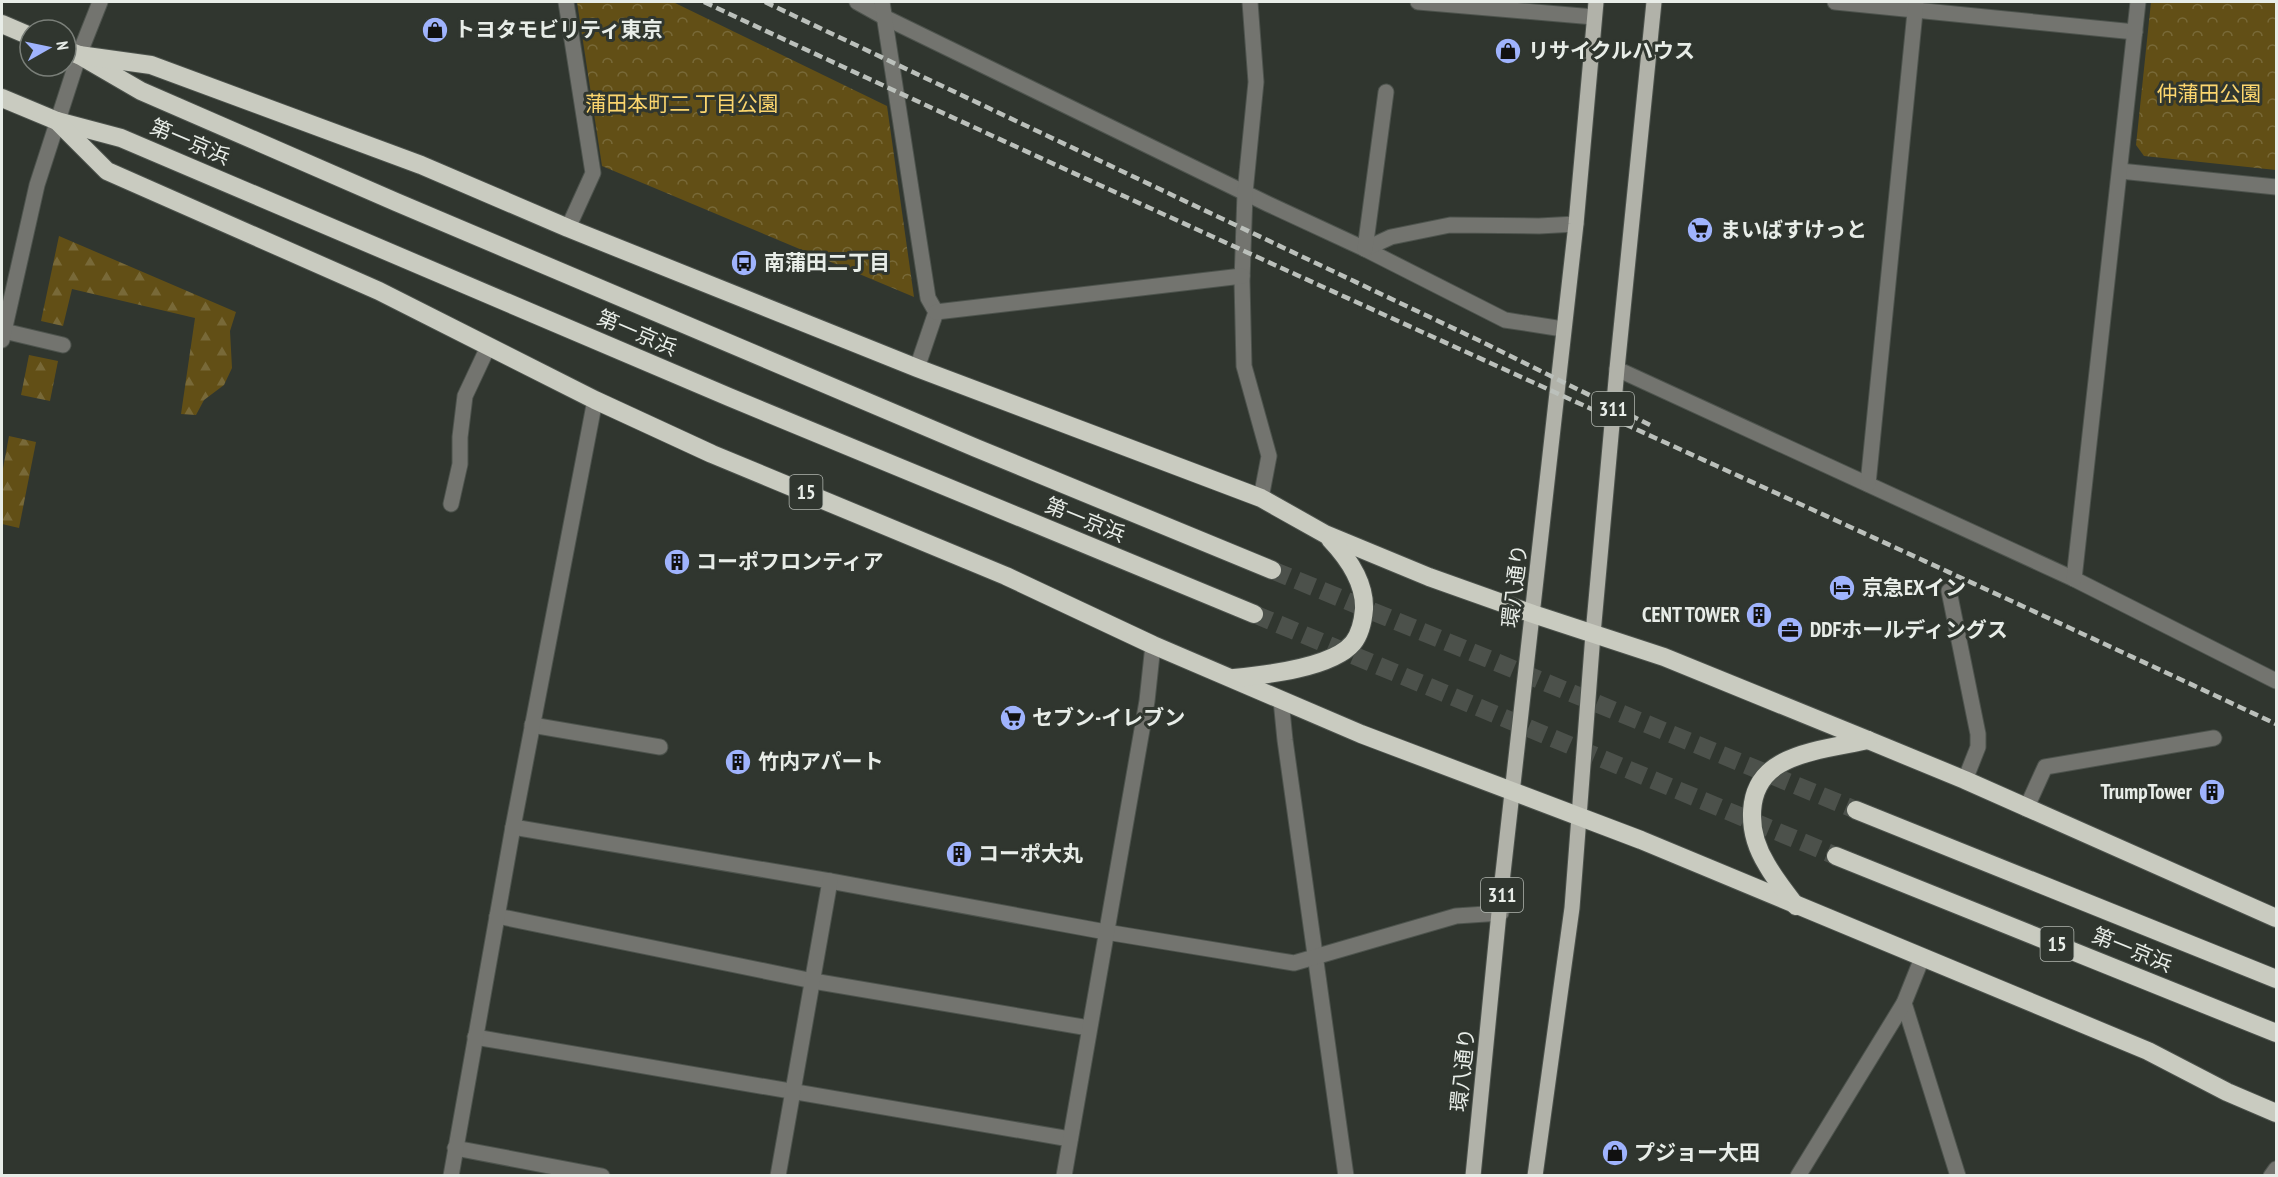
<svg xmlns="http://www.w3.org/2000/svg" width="2278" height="1177" font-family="'PT Sans Narrow','Noto Sans JP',sans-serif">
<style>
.forest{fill:url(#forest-firs)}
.park{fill:url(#park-crowns)}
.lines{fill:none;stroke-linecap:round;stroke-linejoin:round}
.highway-tunnel{stroke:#4c514b;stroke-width:18;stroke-dasharray:18 9;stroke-linecap:butt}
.minor-casing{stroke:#4d534d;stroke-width:17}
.major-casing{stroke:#4d534d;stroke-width:17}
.highway-casing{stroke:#4d534d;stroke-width:20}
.minor{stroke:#73746f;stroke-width:15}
.major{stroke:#b1b2a9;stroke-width:15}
.highway{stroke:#c9cbc0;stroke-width:18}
.rail{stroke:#bbc0bb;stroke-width:4.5;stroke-dasharray:9 4.5;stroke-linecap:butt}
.labels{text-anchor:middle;stroke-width:6;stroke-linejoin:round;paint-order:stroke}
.shield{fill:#30362f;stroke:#b1b6b0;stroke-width:1.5}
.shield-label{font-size:20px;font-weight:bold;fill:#e8ede8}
.poi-label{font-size:21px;font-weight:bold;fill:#e8ede8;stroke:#30362f;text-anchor:start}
.park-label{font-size:21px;fill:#fcd66e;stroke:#30362f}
.street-label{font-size:21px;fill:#e8ede8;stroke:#30362f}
</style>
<defs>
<pattern id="forest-firs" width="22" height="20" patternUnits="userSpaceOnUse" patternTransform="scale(1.5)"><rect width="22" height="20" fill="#624f16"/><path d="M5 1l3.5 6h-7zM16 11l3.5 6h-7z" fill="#786938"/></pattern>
<pattern id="park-crowns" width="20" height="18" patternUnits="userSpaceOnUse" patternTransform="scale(1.5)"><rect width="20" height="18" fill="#624f16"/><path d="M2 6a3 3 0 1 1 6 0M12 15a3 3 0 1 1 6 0" fill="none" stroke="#786938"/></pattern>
</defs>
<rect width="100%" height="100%" fill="#30362f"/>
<!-- forest -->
<g class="forest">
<polygon points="59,236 236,312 230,331 232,368 224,385 204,400 196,415 181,414 195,318 72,289 63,326 41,321"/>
<polygon points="29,355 58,361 50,401 21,395"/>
<polygon points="9,436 36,442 19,528 2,524 2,474"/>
</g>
<!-- park -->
<g class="park">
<polygon points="577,2 673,2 887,106 914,297 602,166"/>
<polygon points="2151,2 2276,2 2276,170 2144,156 2136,145"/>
</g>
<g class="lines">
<!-- highway-tunnel -->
<g class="highway-tunnel">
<polyline points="1272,570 1856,810"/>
<polyline points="1254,614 1836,856"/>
</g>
<!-- minor casing -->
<g class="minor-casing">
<g id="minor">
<polyline points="566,2 593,173 568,228"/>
<polyline points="857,2 884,17 1268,204 1365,249 1505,320 1563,329"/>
<polyline points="882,2 928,298 936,312 917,368"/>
<polyline points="1250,2 1256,82 1245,193 1242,281 1244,366 1269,456 1261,498"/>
<polyline points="1418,2 1594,17"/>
<polyline points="1835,2 2135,32"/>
<polyline points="2120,171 2276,187"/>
<polyline points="1365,249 1391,237 1450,225 1539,226 1576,224"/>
<polyline points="1365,249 1386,92"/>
<polyline points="936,312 1242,276"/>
<polyline points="4,331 63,345"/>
<polyline points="2,340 37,185 79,55 100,2"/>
<polyline points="1617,369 2074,579 2276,681"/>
<polyline points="1868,484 1916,2"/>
<polyline points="451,504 460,464 460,437 465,396 488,347"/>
<polyline points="2074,579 2138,2"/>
<polyline points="1949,591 1978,734 1978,747 1965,780"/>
<polyline points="1281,700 1285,740 1346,1176"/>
<polyline points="532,725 660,747"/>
<polyline points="2026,809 2045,767 2214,738"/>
<polyline points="513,827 830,881 1106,932 1294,963 1456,916 1501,913"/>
<polyline points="497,916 813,981 1089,1028"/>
<polyline points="1904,1003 1958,1176"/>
<polyline points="475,1037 1070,1139"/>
<polyline points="455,1148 602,1176"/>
<polyline points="451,1176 513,827 595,400"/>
<polyline points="778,1176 830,881"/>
<polyline points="1064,1176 1147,701 1153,645"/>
<polyline points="1798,1176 1904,1003 1922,958"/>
<polyline points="2271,1176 2276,1169"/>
</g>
</g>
<!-- major casing -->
<g class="major-casing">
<g id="major">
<polyline points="1473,1176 1502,882 1576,224 1596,2"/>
<polyline points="1535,1176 1572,908 1593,634 1617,369 1654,2"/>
</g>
</g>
<!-- highway casing -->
<g class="highway-casing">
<g id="highway">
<polyline points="2,24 30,36"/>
<polyline points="66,50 79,55 141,91 396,202 976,448 1272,570"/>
<polyline points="79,55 151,65 421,165 568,228 917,368 1261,498 1325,534 1429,577 1533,614 1664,657 1868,740 1965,780 2276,918"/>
<polyline points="2,98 57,121 121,138 729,397 1254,614"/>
<polyline points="57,121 107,171 379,291 595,400 712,454 1006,576 1153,645 1361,734 1641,840 2148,1051 2227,1092 2276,1113"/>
<path d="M1234,678C1265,675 1332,668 1353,643C1361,633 1363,621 1364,609C1365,582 1348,558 1330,539"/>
<polyline points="1856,810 2276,979"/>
<polyline points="1836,856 2276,1033"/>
<path d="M1796,906C1786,893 1775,879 1767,865C1747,833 1743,785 1780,764C1804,750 1841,746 1868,740"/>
</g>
</g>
<!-- minor -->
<use href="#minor" class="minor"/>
<!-- major -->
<use href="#major" class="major"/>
<!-- highway -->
<use href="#highway" class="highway"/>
<!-- rail -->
<g class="rail">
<path d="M704,2C1227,247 1754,479 2276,724"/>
<polyline points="765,2 1476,339 1650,425"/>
</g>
</g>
<!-- icons -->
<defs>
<g id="shop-disc" transform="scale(1.35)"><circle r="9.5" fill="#9fb3fd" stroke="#30362f"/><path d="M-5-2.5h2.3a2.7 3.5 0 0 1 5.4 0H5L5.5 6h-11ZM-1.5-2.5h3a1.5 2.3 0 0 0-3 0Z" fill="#111"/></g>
<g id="supermarket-disc" transform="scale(1.35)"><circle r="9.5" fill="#9fb3fd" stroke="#30362f"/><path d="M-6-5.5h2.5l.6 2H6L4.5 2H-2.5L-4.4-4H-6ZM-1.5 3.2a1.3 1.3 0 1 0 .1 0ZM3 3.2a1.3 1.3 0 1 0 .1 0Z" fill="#111"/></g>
<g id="bus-disc" transform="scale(1.35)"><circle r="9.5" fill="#9fb3fd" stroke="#30362f"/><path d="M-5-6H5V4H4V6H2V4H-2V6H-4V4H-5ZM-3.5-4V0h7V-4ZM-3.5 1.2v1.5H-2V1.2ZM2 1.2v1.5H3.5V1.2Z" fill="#111"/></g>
<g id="building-disc" transform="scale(1.35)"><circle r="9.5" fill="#9fb3fd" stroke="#30362f"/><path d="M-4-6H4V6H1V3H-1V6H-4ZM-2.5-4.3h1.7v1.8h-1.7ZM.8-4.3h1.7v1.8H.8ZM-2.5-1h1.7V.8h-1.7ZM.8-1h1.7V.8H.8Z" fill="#111"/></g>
<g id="hotel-disc" transform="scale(1.35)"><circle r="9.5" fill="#9fb3fd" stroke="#30362f"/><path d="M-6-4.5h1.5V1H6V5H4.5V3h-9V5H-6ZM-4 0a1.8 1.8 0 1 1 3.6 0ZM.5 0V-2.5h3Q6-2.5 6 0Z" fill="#111"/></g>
<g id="office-disc" transform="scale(1.35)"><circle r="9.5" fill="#9fb3fd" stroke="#30362f"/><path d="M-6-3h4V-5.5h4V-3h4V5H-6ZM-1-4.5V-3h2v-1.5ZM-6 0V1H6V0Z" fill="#111"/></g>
</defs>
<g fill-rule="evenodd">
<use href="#shop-disc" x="435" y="30"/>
<use href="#shop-disc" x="1508" y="51"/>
<use href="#supermarket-disc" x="1700" y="230"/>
<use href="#bus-disc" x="744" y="263"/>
<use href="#building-disc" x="677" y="562"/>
<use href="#hotel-disc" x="1842" y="588"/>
<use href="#building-disc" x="1759" y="615"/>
<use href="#office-disc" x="1790" y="630"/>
<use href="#supermarket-disc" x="1013" y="718"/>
<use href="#building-disc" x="738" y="762"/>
<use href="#building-disc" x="2212" y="792"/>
<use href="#building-disc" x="959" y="854"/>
<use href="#shop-disc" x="1615" y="1153"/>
</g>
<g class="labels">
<!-- shield labels -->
<g class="shield">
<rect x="1592" y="392" width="42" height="34" rx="4.5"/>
<rect x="789.5" y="475" width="33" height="34" rx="4.5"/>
<rect x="1481" y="878" width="42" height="34" rx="4.5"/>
<rect x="2040.5" y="927" width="33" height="34" rx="4.5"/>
</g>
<g class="shield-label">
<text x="1613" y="416">311</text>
<text x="806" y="499">15</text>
<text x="1502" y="902">311</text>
<text x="2057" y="951">15</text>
</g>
<!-- poi labels -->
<g class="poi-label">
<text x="454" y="37">トヨタモビリティ東京</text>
<text x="1528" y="58">リサイクルハウス</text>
<text x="1720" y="237">まいばすけっと</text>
<text x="764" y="270">南蒲田二丁目</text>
<text x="696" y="569">コーポフロンティア</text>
<text x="1862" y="595">京急EXイン</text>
<text x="1740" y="622" text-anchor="end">CENT TOWER</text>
<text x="1810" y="637">DDFホールディングス</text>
<text x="1032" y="725">セブン-イレブン</text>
<text x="758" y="769">竹内アパート</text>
<text x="2192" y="799" text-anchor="end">TrumpTower</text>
<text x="978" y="861">コーポ大丸</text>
<text x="1634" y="1160">プジョー大田</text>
</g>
<!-- park labels -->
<g class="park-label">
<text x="2209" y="101">仲蒲田公園</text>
<text x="682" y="111">蒲田本町二 丁目公園</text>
</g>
<!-- street labels -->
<g class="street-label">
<text transform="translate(190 142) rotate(23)" y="7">第一京浜</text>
<text transform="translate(637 333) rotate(23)" y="7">第一京浜</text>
<text transform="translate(1085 520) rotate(22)" y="7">第一京浜</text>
<text transform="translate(1515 586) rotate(-83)" y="7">環八通り</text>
<text transform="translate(2132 950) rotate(22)" y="7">第一京浜</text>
<text transform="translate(1463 1070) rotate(-84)" y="7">環八通り</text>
</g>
</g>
<!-- border -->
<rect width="2278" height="1177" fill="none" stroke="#e8ede8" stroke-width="6"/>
<!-- north arrow -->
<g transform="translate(48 48) rotate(81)"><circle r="28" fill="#30362f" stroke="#7a7f79" stroke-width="1.5"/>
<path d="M0-4.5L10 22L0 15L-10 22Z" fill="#9fb3fd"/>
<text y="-9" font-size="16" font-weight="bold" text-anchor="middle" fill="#e8ede8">N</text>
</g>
</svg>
